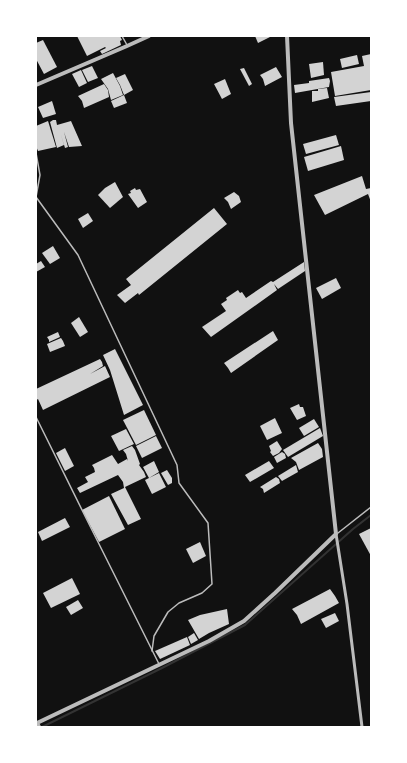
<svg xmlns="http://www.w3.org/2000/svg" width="407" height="763" font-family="Quicksand,sans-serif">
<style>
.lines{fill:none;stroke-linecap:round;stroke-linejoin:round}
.stream{stroke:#333;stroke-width:2}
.building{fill:#d3d3d3}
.service{stroke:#bcbcbc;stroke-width:1.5}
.minor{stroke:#bcbcbc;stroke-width:3}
.tertiary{stroke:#bcbcbc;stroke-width:4}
</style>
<rect width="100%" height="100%" fill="#111"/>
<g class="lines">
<!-- stream -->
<polyline class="stream" points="42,727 162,668 245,625 353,529 371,515"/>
</g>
<!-- building -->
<g class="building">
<polygon points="77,36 120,36 122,40 120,41 121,45 102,54 100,51 106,48 105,47 87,56"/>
<polygon points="255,36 272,36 258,43"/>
<polygon points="43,40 57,67 44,74 36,59 36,43"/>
<polygon points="371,54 371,90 335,96 331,72 364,66 362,56"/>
<polygon points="357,55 359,64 342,68 340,59"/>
<polygon points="323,62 324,75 311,78 309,64"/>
<polygon points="92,66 98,78 88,82 82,70"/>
<polygon points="276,67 282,77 265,86 263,79 260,75"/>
<polygon points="244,68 252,84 249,86 240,69"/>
<polygon points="81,70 87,83 79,87 72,74"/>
<polygon points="113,73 120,86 123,95 111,100 108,89 101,79"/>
<polygon points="125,74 133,90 124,95 120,85 116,78"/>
<polygon points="329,78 330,81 329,87 295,93 294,85 309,83 309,81"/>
<polygon points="225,79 231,94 222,99 214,84"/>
<polygon points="104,84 108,90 109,97 84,108 82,101 78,96"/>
<polygon points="327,88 329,98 312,102 312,91 318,91 318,89"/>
<polygon points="371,92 371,101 336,106 334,97"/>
<polygon points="124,95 127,103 114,108 111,101"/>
<polygon points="52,101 56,114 43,118 38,107"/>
<polygon points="53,120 56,120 57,125 71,121 82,146 69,147 64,132 68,147 65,148 61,135 64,145 57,148 50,122"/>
<polygon points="48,121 56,147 38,151 36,146 36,126"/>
<polygon points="336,135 339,145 306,154 303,144"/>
<polygon points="341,146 344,160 308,171 304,157"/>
<polygon points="362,176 366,189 371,188 371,202 368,194 325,215 314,195"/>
<polygon points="115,182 123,197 110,208 98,195 105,188"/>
<polygon points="135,188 136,190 140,189 147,202 138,208 128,194 131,193 130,191"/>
<polygon points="234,192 239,196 241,202 231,209 228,202 224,198"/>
<polygon points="214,208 227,224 139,295 138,293 125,303 117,295 131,285 126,279"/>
<polygon points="88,213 93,221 83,228 78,219"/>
<polygon points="53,246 60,258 50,264 42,253"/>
<polygon points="41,261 45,267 36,272 36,264"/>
<polygon points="304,262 305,271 278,289 274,284 277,290 211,337 202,327 226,311 221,304 227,300 226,298 238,290 240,293 242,292 246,298 271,281 273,282"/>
<polygon points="336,278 341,288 322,299 316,288"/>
<polygon points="79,317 88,332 80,337 71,323"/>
<polygon points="273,331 278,340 231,373 228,368 224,363"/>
<polygon points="58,332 60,337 49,342 49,340 47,337"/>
<polygon points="61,338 63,341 65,346 50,352 47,344"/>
<polygon points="115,349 143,405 124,415 110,370 103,355"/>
<polygon points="100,359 102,362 103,366 90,374 105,366 110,377 43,410 38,399 67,385 36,400 36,389"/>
<polygon points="299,404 300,407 303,407 306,416 297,420 290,408"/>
<polygon points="144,410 156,435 136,445 123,420"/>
<polygon points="275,418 282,433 267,440 260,426"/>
<polygon points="314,419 319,427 304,436 299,428"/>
<polygon points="320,428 323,436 288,457 283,450"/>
<polygon points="126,429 134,444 119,451 111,436"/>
<polygon points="156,436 162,448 142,458 136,446"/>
<polygon points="277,441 282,449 279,453 273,456 270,452 271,451 269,446"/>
<polygon points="318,443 322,449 323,457 299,470 296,462 291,458"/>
<polygon points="132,446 135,450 140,464 139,465 144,472 146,477 125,487 141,519 128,525 111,494 124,488 123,482 118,475 80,493 77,488 88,482 85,477 95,472 94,468 92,465 112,455 118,464 127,459 128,461 126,454 123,450"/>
<polygon points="65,448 74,466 65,471 56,453"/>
<polygon points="282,452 285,454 286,458 277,463 274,457"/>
<polygon points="154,461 159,472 149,478 159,473 166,487 152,494 145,480 149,478 143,467"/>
<polygon points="269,461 274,468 250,482 245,475"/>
<polygon points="296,465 298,472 282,481 278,476"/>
<polygon points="167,470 172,478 172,483 168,485 161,473"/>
<polygon points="276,477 279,479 280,483 264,493 263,489 260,487"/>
<polygon points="109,496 125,529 99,542 82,510"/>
<polygon points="65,518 70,527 42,541 38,532"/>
<polygon points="371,528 371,556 359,534"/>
<polygon points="200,542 206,556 193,563 186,549"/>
<polygon points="72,578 80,594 51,608 43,593"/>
<polygon points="330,589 335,596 339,603 301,624 297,615 292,609"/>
<polygon points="78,600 83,608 71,615 66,607"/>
<polygon points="227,609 229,624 209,633 199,639 188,620 200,615"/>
<polygon points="335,613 339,621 326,628 321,619"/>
<polygon points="194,633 198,640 191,644 188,637"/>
<polygon points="187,637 190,645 160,659 155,651"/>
</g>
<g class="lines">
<!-- service -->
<g class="service">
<polyline points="122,36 127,45"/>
<polyline points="36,153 40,175 36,197 78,255 177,465 179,483 208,523 212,584 202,593 179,603 168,612 154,636 152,651"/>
<polyline points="36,417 87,520 159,664"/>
<polyline points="338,533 371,507"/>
</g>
<!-- minor -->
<polyline class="minor" points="336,534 347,604 362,727"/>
<!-- tertiary -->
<g class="tertiary">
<polyline points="36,85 127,46 149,36"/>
<polyline points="39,727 37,723 209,641 244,621 275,593 336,534 291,123 287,36"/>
</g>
</g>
<!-- border -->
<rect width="407" height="763" fill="none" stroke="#ffffff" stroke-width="74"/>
</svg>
